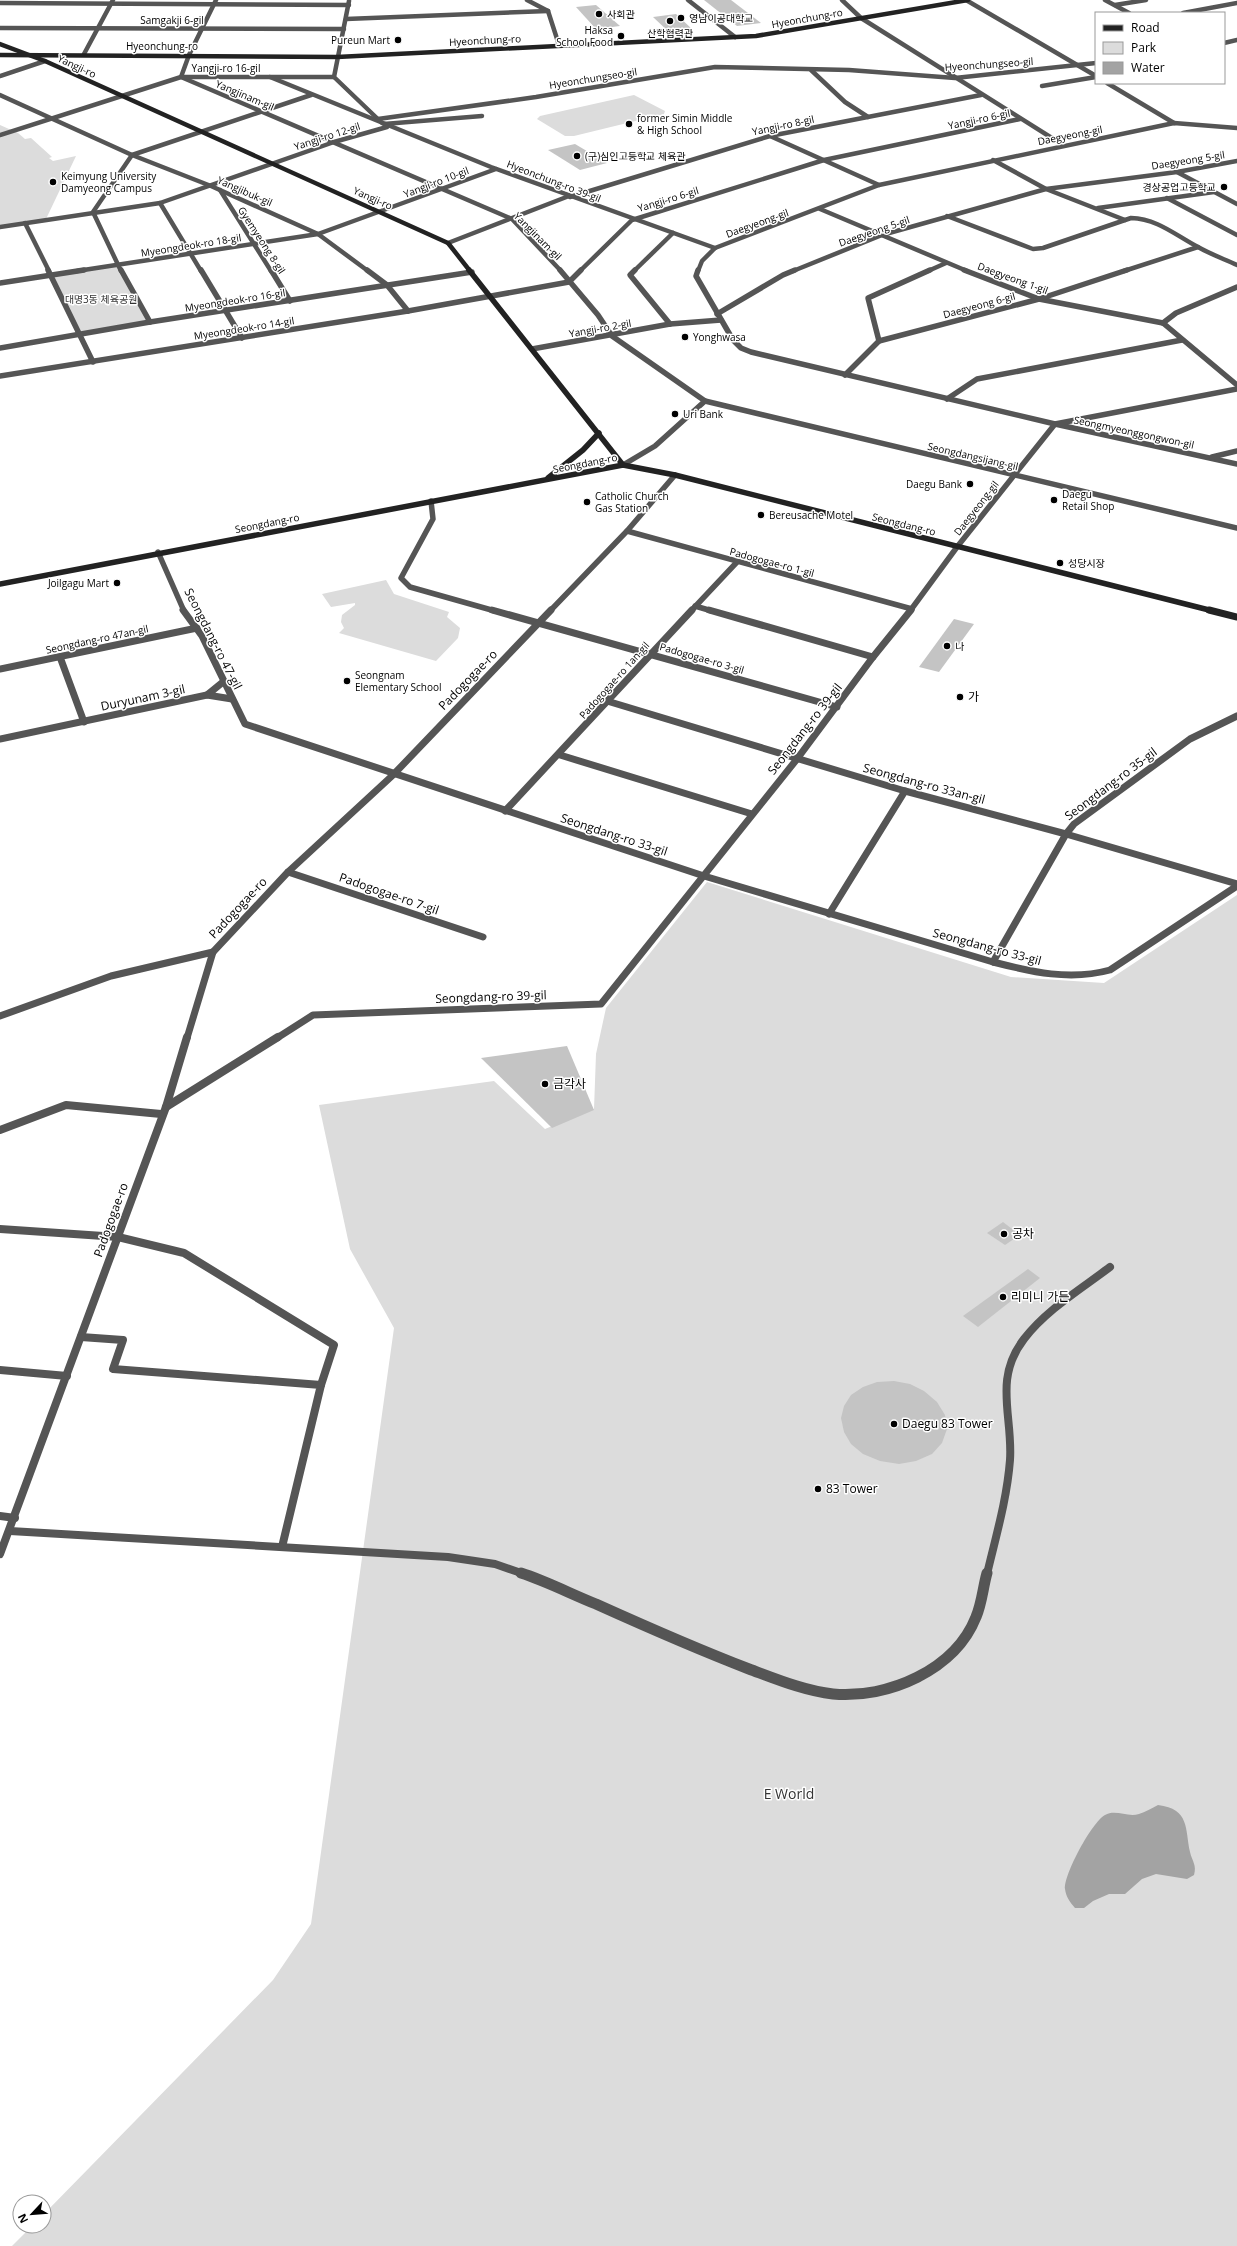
<svg xmlns="http://www.w3.org/2000/svg" width="1237" height="2246" font-family="'Open Sans','Noto Sans KR',sans-serif">
<style>
.green{fill:#dcdcdc}
.water{fill:#a3a3a3}
.building{fill:#c4c4c4}
.lines{fill:none;stroke-linecap:round;stroke-linejoin:round}
.minor-far4{stroke:#555;stroke-width:4.5}
.minor-far3{stroke:#555;stroke-width:5.5}
.minor-far2{stroke:#555;stroke-width:7}
.minor-far1{stroke:#555;stroke-width:8}
.minor{stroke:#555;stroke-width:11}
.tertiary-far3{stroke:#555;stroke-width:4.5}
.tertiary-far2{stroke:#555;stroke-width:5.5}
.tertiary-far1{stroke:#555;stroke-width:7}
.tertiary{stroke:#555;stroke-width:8}
.secondary-far2{stroke:#222;stroke-width:4.5}
.secondary-far1{stroke:#222;stroke-width:5.5}
.secondary{stroke:#222;stroke-width:7}
.poi-dot{fill:#000;stroke:#fff;stroke-width:1.5}
.labels{text-anchor:middle;stroke-width:3;stroke-linejoin:round;paint-order:stroke}
.far-poi-label{font-size:10px;fill:#000;stroke:#fff;text-anchor:start}
.far-street-label{font-size:10px;fill:#000;stroke:#fff}
.far-park-label{font-size:10px;fill:#333;stroke:#fff}
.street-label{font-size:12px;fill:#000;stroke:#fff}
.poi-label{font-size:12px;fill:#000;stroke:#fff;text-anchor:start}
.near-park-label{font-size:14px;fill:#333;stroke:#fff}
</style>
<rect width="100%" height="100%" fill="#fff"/>
<!-- green -->
<g class="green">
<polygon points="634,95 665,111 664,114 574,136 565,136 537,119 540,116"/>
<polygon points="0,125 18,133 25,139 31,138 52,157 49,158 53,161 76,156 46,219 0,227"/>
<polygon points="118,265 150,322 80,335 51,275"/>
<polygon points="386,580 394,594 449,612 447,617 460,628 458,638 436,661 339,633 344,628 341,622 342,615 355,605 355,603 331,607 322,594"/>
<polygon points="707,882 1011,977 1104,983 1237,895 1237,2246 12,2246 32,2226 44,2226 44,2214 273,1980 311,1924 394,1328 350,1249 319,1105 494,1081 545,1129 594,1109 596,1054 606,1008"/>
</g>
<!-- water -->
<path class="water" d="M1158,1805C1190,1809 1185,1829 1190,1852C1192,1861 1197,1865 1194,1875L1187,1879L1156,1874L1142,1879L1125,1894H1109L1093,1901L1084,1908H1075C1070,1902 1066,1897 1065,1889C1064,1874 1092,1822 1105,1815C1116,1809 1128,1818 1139,1814C1145,1812 1152,1808 1158,1805Z"/>
<!-- building -->
<g class="building">
<polygon points="704,0 731,0 761,23 737,26"/>
<polygon points="596,5 620,26 596,29 576,7"/>
<polygon points="676,14 693,30 670,33 653,17"/>
<polygon points="575,144 607,163 580,170 548,150"/>
<polygon points="954,619 974,624 939,672 919,667"/>
<polygon points="567,1046 594,1110 552,1128 481,1058"/>
<polygon points="1003,1222 1020,1235 1005,1245 987,1233"/>
<polygon points="1028,1269 1040,1278 978,1327 963,1316"/>
<polygon points="894,1381 910,1384 924,1391 937,1402 945,1415 947,1429 942,1443 932,1454 916,1461 899,1464 880,1461 863,1454 851,1444 844,1432 841,1418 844,1406 851,1395 863,1387 877,1382"/>
</g>
<g class="lines">
<!-- minor-far4 -->
<g class="minor-far4">
<polyline points="216,0 189,55 181,77 512,219 561,271"/>
<polyline points="527,0 548,11"/>
<polyline points="688,0 735,37"/>
<polyline points="842,0 861,18 1063,145"/>
<polyline points="966,0 1096,76"/>
<polyline points="1105,0 1129,13"/>
<polyline points="349,1 334,77 382,123"/>
<polyline points="0,3 349,5"/>
<polyline points="1115,5 1146,0"/>
<polyline points="548,11 559,45"/>
<polyline points="1183,13 1237,3"/>
<polyline points="346,19 548,11"/>
<polyline points="0,28 344,29"/>
<polyline points="1224,43 1237,40"/>
<polyline points="84,54 113,0"/>
<polyline points="811,70 845,102 868,117"/>
<polyline points="0,76 45,61"/>
<polyline points="270,77 491,167 715,248"/>
<polyline points="1107,83 1174,123"/>
<polyline points="1042,86 1096,77"/>
<polyline points="0,95 132,155 211,186 318,234 368,271"/>
<polyline points="378,119 536,97 715,67 849,70 955,78 1096,63"/>
<polyline points="384,124 482,116"/>
<polyline points="0,135 181,77 334,77"/>
<polyline points="770,136 879,185"/>
<polyline points="993,160 1046,189 1125,220"/>
<polyline points="1177,172 1237,204"/>
<polyline points="220,190 271,271"/>
<polyline points="570,197 770,136 981,95"/>
<polyline points="1167,198 1237,235"/>
<polyline points="160,203 201,271"/>
<polyline points="1098,208 1214,192"/>
<polyline points="820,209 967,271"/>
<path d="M947,216L1033,249L1043,248L1131,218C1158,219 1175,235 1198,247C1210,254 1224,259 1237,265"/>
<polyline points="0,227 160,203 334,142 387,127"/>
<polyline points="448,243 569,196"/>
<polyline points="77,271 318,234 496,169"/>
<polyline points="121,271 93,212 132,155 311,95"/>
<polyline points="580,271 632,220 824,160 1020,119"/>
<polyline points="634,271 673,233"/>
<polyline points="698,271 702,261 715,248 879,185 1174,123 1237,128"/>
<polyline points="793,271 882,235 1046,189 1177,172 1237,161"/>
<polyline points="928,271 946,263"/>
<polyline points="1124,271 1198,247"/>
</g>
<!-- minor-far3 -->
<g class="minor-far3">
<polyline points="121,270 150,322"/>
<polyline points="201,270 242,338"/>
<polyline points="271,270 290,301"/>
<polyline points="367,270 387,285 408,311"/>
<polyline points="560,270 598,315 612,336 705,401 1237,528"/>
<polyline points="635,270 630,275 670,324"/>
<polyline points="698,270 696,276 733,340 741,348 751,352 1055,424 1237,464"/>
<polyline points="964,270 1039,299 1163,323 1237,385"/>
<polyline points="0,283 84,270"/>
<polyline points="717,314 783,275 795,270"/>
<polyline points="1163,323 1176,313 1237,287"/>
<polyline points="879,341 868,298 930,270"/>
<polyline points="0,348 150,322 472,272"/>
<polyline points="532,349 670,324 721,320"/>
<polyline points="845,375 879,341 1039,299 1127,270"/>
<polyline points="0,376 408,311 569,282 581,270"/>
<polyline points="947,399 977,379 1182,340"/>
<polyline points="1212,457 1237,451"/>
<polyline points="623,465 655,446 705,401"/>
<polyline points="431,501 433,519 401,578 410,587 495,611"/>
<polyline points="627,531 912,609"/>
<polyline points="158,552 184,611"/>
<polyline points="695,606 712,611"/>
<polyline points="691,611 737,562"/>
<polyline points="910,611 957,547 1055,424 1237,389"/>
</g>
<!-- minor-far2 -->
<g class="minor-far2">
<path d="M183,610L202,636L245,724L704,876L993,962C1032,972 1070,981 1110,970L1237,886"/>
<polyline points="492,610 837,707"/>
<polyline points="709,610 873,657"/>
<polyline points="60,657 84,722"/>
<polyline points="0,669 197,628"/>
<polyline points="223,682 207,695 232,699"/>
<polyline points="607,701 905,791 1066,834 1237,884"/>
<polyline points="0,739 207,695"/>
<polyline points="560,755 752,814"/>
<polyline points="505,811 692,610"/>
<polyline points="288,872 483,937"/>
<polyline points="829,914 905,791"/>
<polyline points="993,962 1066,834 1074,824 1190,739 1237,716"/>
<polyline points="0,1016 111,976 213,952"/>
<polyline points="277,1038 313,1015 601,1004 797,759 873,657 911,610"/>
</g>
<!-- minor-far1 -->
<g class="minor-far1">
<polyline points="166,1107 278,1037"/>
<polyline points="0,1130 66,1105 161,1114"/>
<polyline points="0,1229 118,1237 184,1253 334,1345 321,1385"/>
<polyline points="81,1337 123,1340 113,1369 321,1385 282,1547"/>
<polyline points="0,1370 67,1376"/>
<polyline points="0,1516 15,1518"/>
<polyline points="10,1531 448,1557 495,1564 524,1574"/>
<path d="M987,1574C996,1536 1007,1499 1010,1460C1013,1416 993,1379 1024,1339C1046,1310 1081,1289 1110,1267"/>
</g>
<!-- minor -->
<path class="minor" d="M521,1573C546,1581 571,1594 596,1604C647,1627 697,1649 749,1669C776,1679 805,1691 833,1694C888,1699 955,1670 976,1617C982,1603 983,1587 987,1573"/>
<!-- tertiary-far3 -->
<polyline class="tertiary-far3" points="25,223 49,271"/>
<!-- tertiary-far2 -->
<g class="tertiary-far2">
<polyline points="48,270 93,362"/>
<polyline points="550,611 627,531 675,475"/>
</g>
<!-- tertiary-far1 -->
<polyline class="tertiary-far1" points="187,1038 213,952 288,872 393,775 551,610"/>
<!-- tertiary -->
<polyline class="tertiary" points="0,1554 166,1107 187,1037"/>
<!-- secondary-far2 -->
<g class="secondary-far2">
<polyline points="0,44 45,61 448,243 470,271"/>
<polyline points="0,55 337,57 756,36 968,0"/>
</g>
<!-- secondary-far1 -->
<g class="secondary-far1">
<polyline points="469,270 623,465"/>
<polyline points="548,478 583,450 599,433"/>
<polyline points="0,584 623,465 675,475 1213,611"/>
</g>
<!-- secondary -->
<polyline class="secondary" points="1209,610 1237,617"/>
</g>
<!-- markers -->
<g class="poi-dot">
<circle cx="599" cy="14" r="4"/>
<circle cx="681" cy="18" r="4"/>
<circle cx="670" cy="21" r="4"/>
<circle cx="621" cy="36" r="4"/>
<circle cx="398" cy="40" r="4"/>
<circle cx="629" cy="124" r="4"/>
<circle cx="577" cy="156" r="4"/>
<circle cx="53" cy="182" r="4"/>
<circle cx="1224" cy="187" r="4"/>
<circle cx="685" cy="337" r="4"/>
<circle cx="675" cy="414" r="4"/>
<circle cx="970" cy="484" r="4"/>
<circle cx="1054" cy="500" r="4"/>
<circle cx="587" cy="502" r="4"/>
<circle cx="761" cy="515" r="4"/>
<circle cx="1060" cy="563" r="4"/>
<circle cx="117" cy="583" r="4"/>
<circle cx="947" cy="646" r="4"/>
<circle cx="347" cy="681" r="4"/>
<circle cx="960" cy="697" r="4"/>
<circle cx="545" cy="1084" r="4"/>
<circle cx="1004" cy="1234" r="4"/>
<circle cx="1003" cy="1297" r="4"/>
<circle cx="894" cy="1424" r="4"/>
<circle cx="818" cy="1489" r="4"/>
</g>
<g class="labels">
<!-- far-poi labels -->
<g class="far-poi-label">
<text x="607" y="18">사회관</text>
<text x="689" y="22">영남이공대학교</text>
<text x="613" y="34" text-anchor="end">Haksa<tspan x="613" dy="12">School Food</tspan></text>
<text x="670" y="37" text-anchor="middle">산학협력관</text>
<text x="390" y="44" text-anchor="end">Pureun Mart</text>
<text x="637" y="122">former Simin Middle<tspan x="637" dy="12">&amp; High School</tspan></text>
<text x="585" y="160">(구)심인고등학교 체육관</text>
<text x="61" y="180">Keimyung University<tspan x="61" dy="12">Damyeong Campus</tspan></text>
<text x="1216" y="191" text-anchor="end">경상공업고등학교</text>
<text x="693" y="341">Yonghwasa</text>
<text x="683" y="418">Uri Bank</text>
<text x="962" y="488" text-anchor="end">Daegu Bank</text>
<text x="1062" y="498">Daegu<tspan x="1062" dy="12">Retail Shop</tspan></text>
<text x="595" y="500">Catholic Church<tspan x="595" dy="12">Gas Station</tspan></text>
<text x="769" y="519">Bereusache Motel</text>
<text x="1068" y="567">성당시장</text>
<text x="109" y="587" text-anchor="end">Joilgagu Mart</text>
<text x="955" y="650">나</text>
<text x="355" y="679">Seongnam<tspan x="355" dy="12">Elementary School</tspan></text>
</g>
<!-- far-street labels -->
<g class="far-street-label">
<text transform="translate(807 18) rotate(-10)" y="4">Hyeonchung-ro</text>
<text x="172" y="24">Samgakji 6-gil</text>
<text transform="translate(485 40) rotate(-3)" y="4">Hyeonchung-ro</text>
<text x="162" y="50">Hyeonchung-ro</text>
<text transform="translate(989 64) rotate(-4)" y="4">Hyeonchungseo-gil</text>
<text transform="translate(77 66) rotate(25)" y="4">Yangji-ro</text>
<text x="226" y="72">Yangji-ro 16-gil</text>
<text transform="translate(593 78) rotate(-9)" y="4">Hyeonchungseo-gil</text>
<text transform="translate(245 95) rotate(23)" y="4">Yangjinam-gil</text>
<text transform="translate(979 119) rotate(-12)" y="4">Yangji-ro 6-gil</text>
<text transform="translate(783 125) rotate(-12)" y="4">Yangji-ro 8-gil</text>
<text transform="translate(1070 135) rotate(-11)" y="4">Daegyeong-gil</text>
<text transform="translate(327 136) rotate(-18)" y="4">Yangji-ro 12-gil</text>
<text transform="translate(1188 160) rotate(-9)" y="4">Daegyeong 5-gil</text>
<text transform="translate(554 181) rotate(21)" y="4">Hyeonchung-ro 39-gil</text>
<text transform="translate(436 182) rotate(-21)" y="4">Yangji-ro 10-gil</text>
<text transform="translate(245 191) rotate(24)" y="4">Yangjibuk-gil</text>
<text transform="translate(373 198) rotate(24)" y="4">Yangji-ro</text>
<text transform="translate(668 199) rotate(-17)" y="4">Yangji-ro 6-gil</text>
<text transform="translate(757 223) rotate(-20)" y="4">Daegyeong-gil</text>
<text transform="translate(874 231) rotate(-19)" y="4">Daegyeong 5-gil</text>
<text transform="translate(538 236) rotate(45)" y="4">Yangjinam-gil</text>
<text transform="translate(262 240) rotate(57)" y="4">Gyemyeong 8-gil</text>
<text transform="translate(191 245) rotate(-9)" y="4">Myeongdeok-ro 18-gil</text>
<text transform="translate(1013 278) rotate(20)" y="4">Daegyeong 1-gil</text>
<text transform="translate(235 300) rotate(-9)" y="4">Myeongdeok-ro 16-gil</text>
<text transform="translate(979 305) rotate(-15)" y="4">Daegyeong 6-gil</text>
<text transform="translate(244 328) rotate(-9)" y="4">Myeongdeok-ro 14-gil</text>
<text transform="translate(600 328) rotate(-10)" y="4">Yangji-ro 2-gil</text>
<text transform="translate(1134 432) rotate(12)" y="4">Seongmyeonggongwon-gil</text>
<text transform="translate(973 456) rotate(13)" y="4">Seongdangsijang-gil</text>
<text transform="translate(585 463) rotate(-11)" y="4">Seongdang-ro</text>
<text transform="translate(976 508) rotate(-52)" y="4">Daegyeong-gil</text>
<text transform="translate(267 523) rotate(-11)" y="4">Seongdang-ro</text>
<text transform="translate(904 524) rotate(14)" y="4">Seongdang-ro</text>
<text transform="translate(772 562) rotate(15)" y="4">Padogogae-ro 1-gil</text>
<text transform="translate(97 639) rotate(-12)" y="4">Seongdang-ro 47an-gil</text>
<text transform="translate(702 658) rotate(16)" y="4">Padogogae-ro 3-gil</text>
<text transform="translate(614 680) rotate(-48)" y="4">Padogogae-ro 1an-gil</text>
</g>
<!-- far-park labels -->
<g class="far-park-label">
<text x="101" y="303">대명3동 체육공원</text>
</g>
<!-- street labels -->
<g class="street-label">
<text transform="translate(213 639) rotate(63)" y="4">Seongdang-ro 47-gil</text>
<text transform="translate(468 680) rotate(-46)" y="4">Padogogae-ro</text>
<text transform="translate(143 698) rotate(-12)" y="4">Duryunam 3-gil</text>
<text transform="translate(805 729) rotate(-52)" y="4">Seongdang-ro 39-gil</text>
<text transform="translate(924 784) rotate(15)" y="4">Seongdang-ro 33an-gil</text>
<text transform="translate(1111 784) rotate(-37)" y="4">Seongdang-ro 35-gil</text>
<text transform="translate(614 835) rotate(18)" y="4">Seongdang-ro 33-gil</text>
<text transform="translate(389 894) rotate(19)" y="4">Padogogae-ro 7-gil</text>
<text transform="translate(238 908) rotate(-47)" y="4">Padogogae-ro</text>
<text transform="translate(987 947) rotate(15)" y="4">Seongdang-ro 33-gil</text>
<text transform="translate(491 997) rotate(-2)" y="4">Seongdang-ro 39-gil</text>
<text transform="translate(111 1220) rotate(-70)" y="4">Padogogae-ro</text>
</g>
<!-- poi labels -->
<g class="poi-label">
<text x="968" y="701">가</text>
<text x="553" y="1088">금각사</text>
<text x="1012" y="1238">공차</text>
<text x="1011" y="1301">리미니 가든</text>
<text x="902" y="1428">Daegu 83 Tower</text>
<text x="826" y="1493">83 Tower</text>
</g>
<!-- near-park labels -->
<g class="near-park-label">
<text x="789" y="1799">E World</text>
</g>
</g>
<!-- legend -->
<rect x="1095" y="12" width="130" height="72" fill="#ffffff" stroke="#999999"/>
<rect x="1103" y="25" width="20" height="6" fill="#222222" stroke="#999999"/>
<text x="1131" y="32" font-size="12" fill="#000000">Road</text>
<rect x="1103" y="42" width="20" height="12" fill="#dcdcdc" stroke="#999999"/>
<text x="1131" y="52" font-size="12" fill="#000000">Park</text>
<rect x="1103" y="62" width="20" height="12" fill="#a3a3a3" stroke="#999999"/>
<text x="1131" y="72" font-size="12" fill="#000000">Water</text>
<!-- north arrow -->
<g transform="translate(32 2214) rotate(244)"><circle r="19" fill="#ffffff" stroke="#999999"/>
<path d="M0-3L7 15L0 10L-7 15Z" fill="#000000"/>
<text y="-6" font-size="11" font-weight="bold" text-anchor="middle" fill="#000000">N</text>
</g>
</svg>
